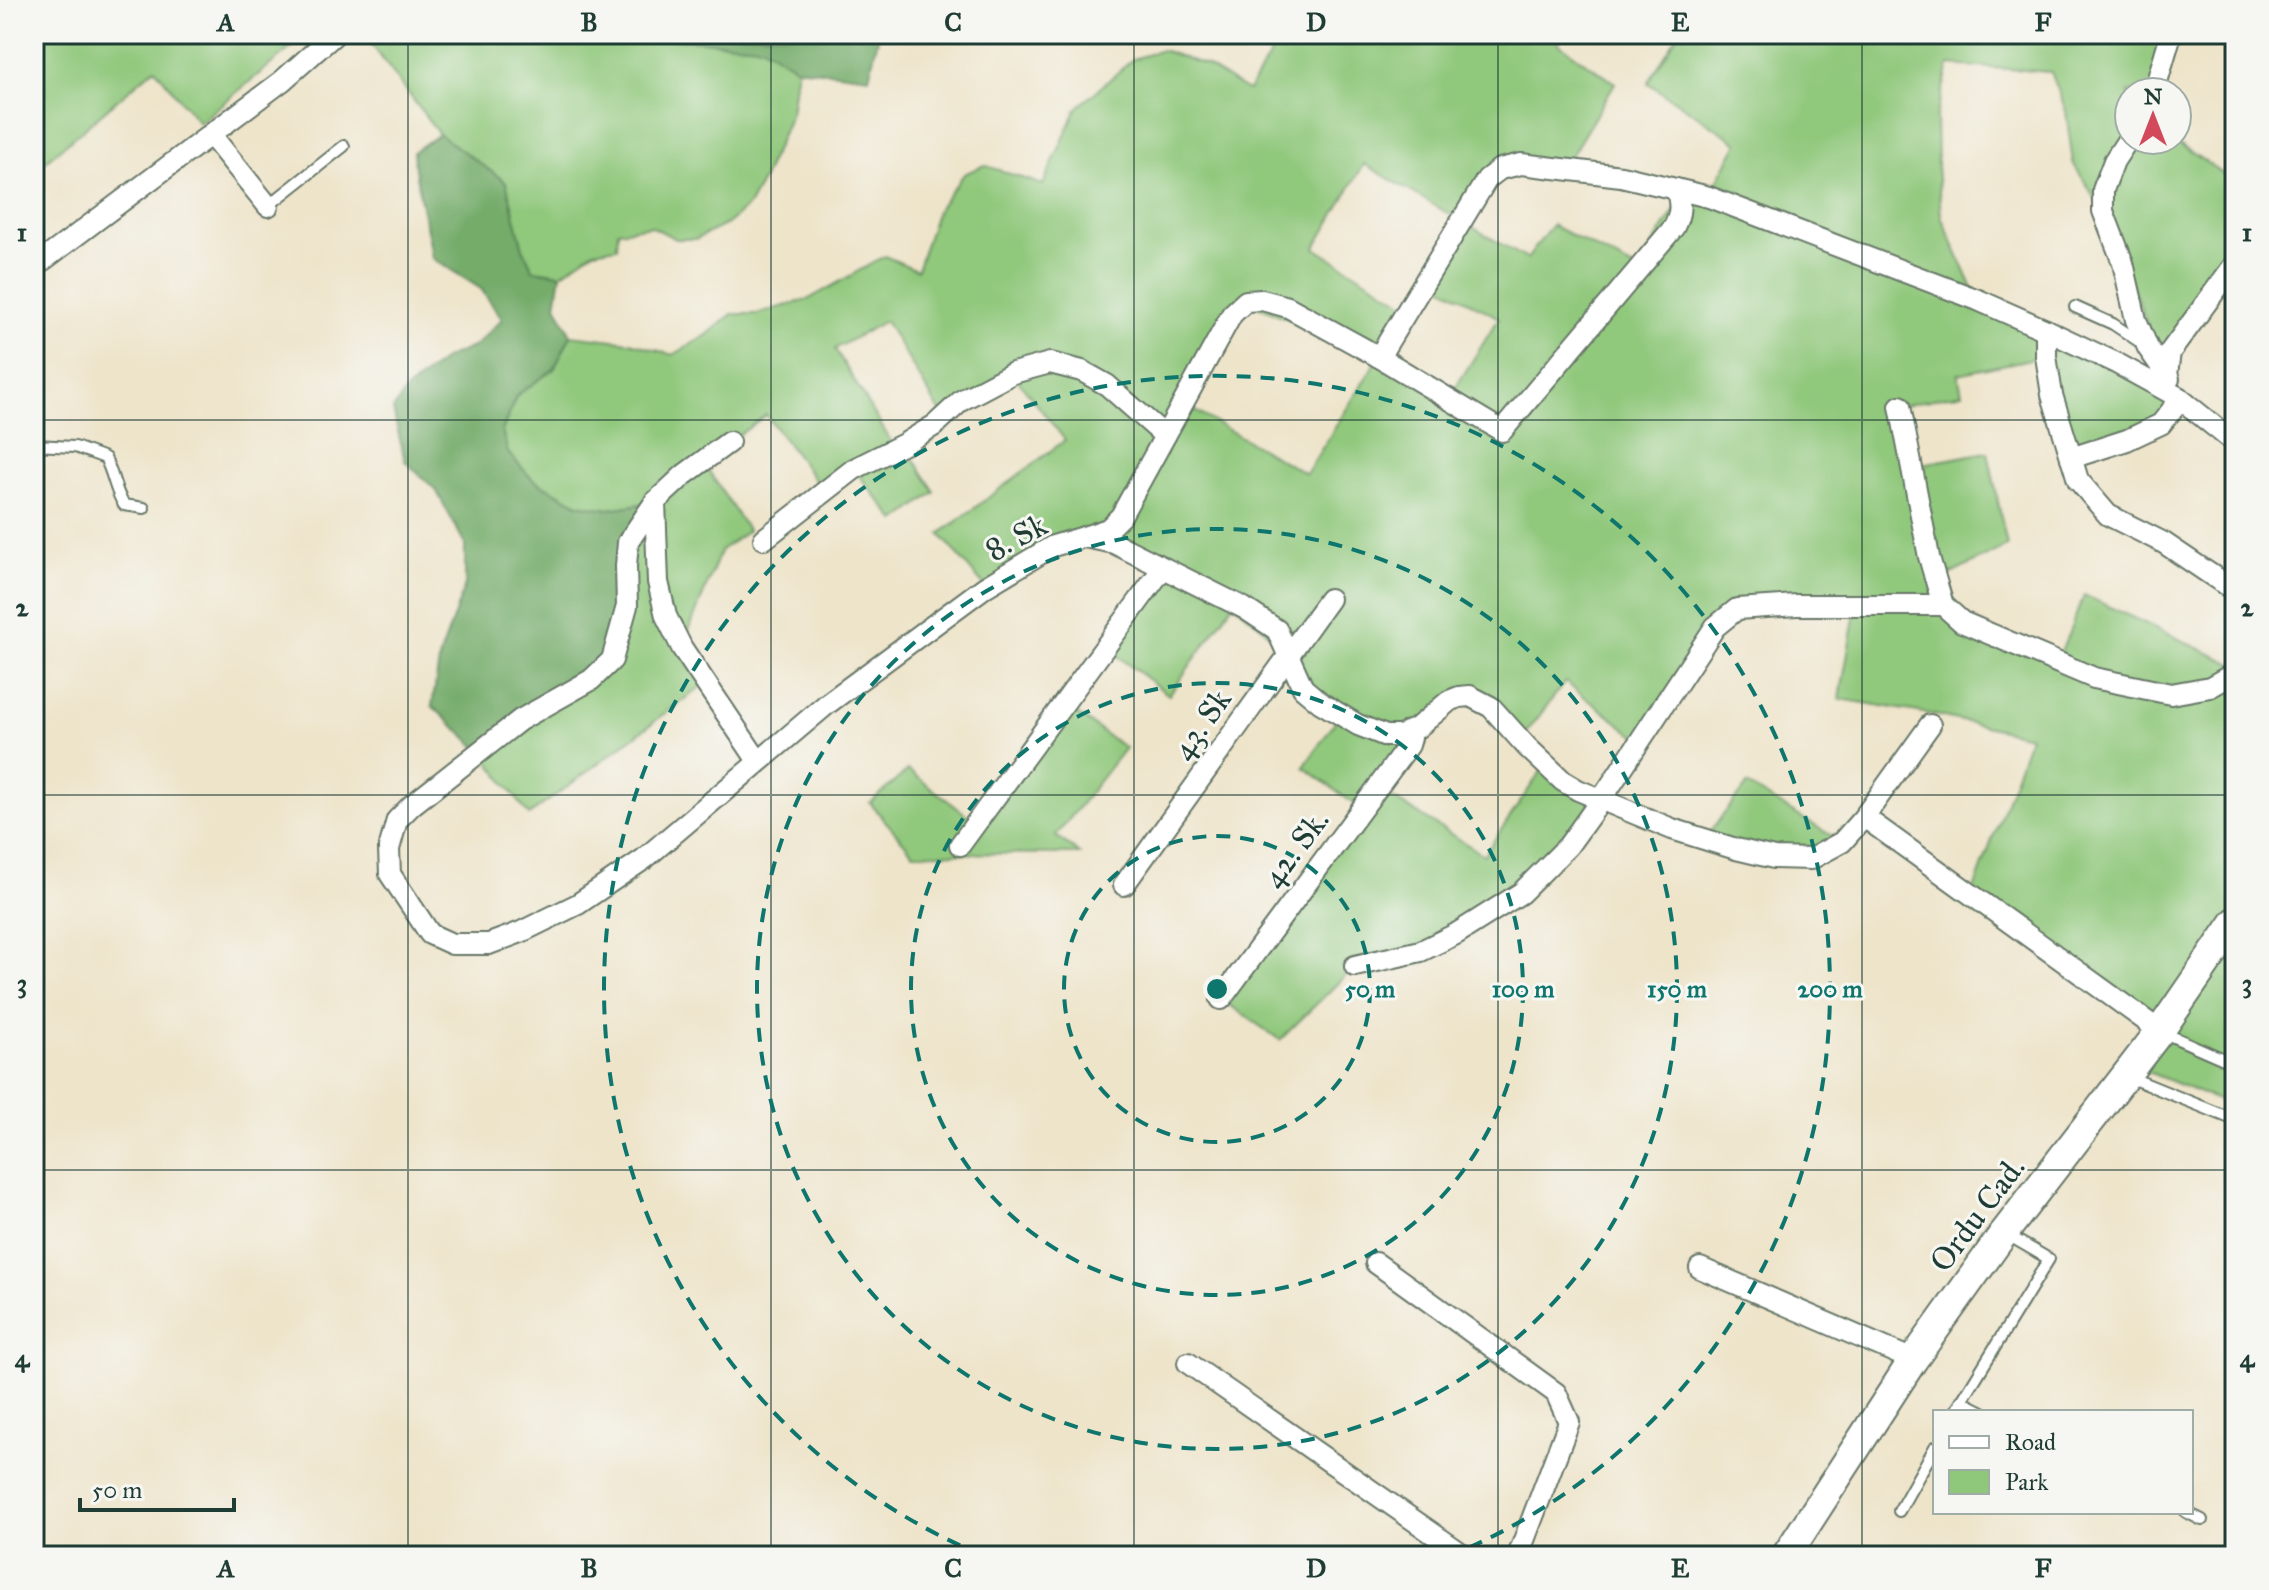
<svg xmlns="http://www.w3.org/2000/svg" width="2269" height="1590" font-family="'IM FELL Great Primer',serif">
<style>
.green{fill:#90c87b;stroke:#588258;stroke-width:2;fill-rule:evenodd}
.forest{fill:#74ac6b;stroke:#4a7450;stroke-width:2}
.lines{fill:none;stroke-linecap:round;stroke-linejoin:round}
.lane-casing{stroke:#677768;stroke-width:14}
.street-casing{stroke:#677768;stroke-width:24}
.secondary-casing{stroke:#677768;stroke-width:32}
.lane{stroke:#fff;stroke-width:10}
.street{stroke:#fff;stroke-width:20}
.secondary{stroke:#fff;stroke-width:28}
.grid{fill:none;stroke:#1f3d34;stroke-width:2;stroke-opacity:0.55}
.ring{fill:none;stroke:#0f766e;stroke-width:4;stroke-dasharray:14 10}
.labels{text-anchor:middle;stroke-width:6;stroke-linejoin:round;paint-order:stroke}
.street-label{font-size:32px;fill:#1f3d34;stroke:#f6f6f2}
.centre{fill:#0f766e;stroke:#f6f6f2;stroke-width:4}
.ring-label{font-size:24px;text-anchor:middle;font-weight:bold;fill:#0f766e;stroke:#f6f6f2;stroke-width:6;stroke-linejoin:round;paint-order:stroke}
.neatline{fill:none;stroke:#1f3d34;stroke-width:3}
.grid-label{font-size:26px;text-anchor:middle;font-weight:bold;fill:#1f3d34}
</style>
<rect width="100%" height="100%" fill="#f6f6f2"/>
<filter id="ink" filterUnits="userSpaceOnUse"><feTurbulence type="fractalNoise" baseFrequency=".0125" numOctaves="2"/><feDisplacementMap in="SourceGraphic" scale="16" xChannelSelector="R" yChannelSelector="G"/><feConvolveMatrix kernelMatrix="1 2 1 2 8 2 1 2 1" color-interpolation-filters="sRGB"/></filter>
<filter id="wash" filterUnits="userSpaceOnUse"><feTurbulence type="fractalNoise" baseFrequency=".006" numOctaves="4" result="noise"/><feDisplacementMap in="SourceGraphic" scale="32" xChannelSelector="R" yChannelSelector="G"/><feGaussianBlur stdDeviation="1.8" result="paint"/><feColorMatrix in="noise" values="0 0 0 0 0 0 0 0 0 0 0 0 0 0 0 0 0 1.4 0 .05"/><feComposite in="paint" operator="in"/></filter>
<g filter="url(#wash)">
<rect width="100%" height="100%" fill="#eee4ca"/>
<!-- green -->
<g class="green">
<polygon points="34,34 308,34 199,123 155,68 34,171"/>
<polygon points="384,34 617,34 761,46 797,68 791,113 763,179 748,206 727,224 696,239 676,239 651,226 618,231 617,247 594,251 561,274 533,270 523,249 506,182 439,134 372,45"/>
<path d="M1283,34H1564L1558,43L1615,83L1563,169H1500L1462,221L1527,259L1552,225L1637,270L1680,202L1709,196L1738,143L1648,83L1677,36L1674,34H2171L2154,92H2129V140H2173L2235,182V264L2167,375L2103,211L2073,163L2066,111L2051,72L1949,65L1936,117L1937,166L1941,216L1978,300L2178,397L2172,410L2071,458L2045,356L1958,374L1962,393L1901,406L1911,466L1988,452L2007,546L1937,581L1943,605L2057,662L2084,595L2235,665V1107L2133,1066L2159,1032L1972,895L2030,736L1930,714L1840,699L1856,606L1737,609L1641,740L1565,682L1521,740L1491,707L1449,701L1377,788L1484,855L1546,764L1601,800L1568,846L1456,934L1355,966L1280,1040L1221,999L1361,809L1304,767L1340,714L1321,703L1286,649L1234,603L1169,695L1105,647L1163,568L1084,537L985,587L940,534L1065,440L1013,374L944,418L885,321L835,349L895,448L904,444L935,492L896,521L854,469L824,492L766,415L703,462L748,531L721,550L682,648L706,683L529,815L481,751L626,566L653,502L609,509L578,504L533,480L508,453L502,431L517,395L554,369L571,335L630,342L673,355L707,335L732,314H757L809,299L885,256L917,270L937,210L964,174L984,165L1043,185L1077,108L1133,59L1162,50L1205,65L1248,91ZM1364,164L1461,221L1427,278L1499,318L1449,398L1379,357L1410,306L1315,248ZM1246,301L1379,357L1306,474L1183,404Z"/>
<polygon points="1063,704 1125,748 1056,836 1080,854 913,853 870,803 908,770 976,822"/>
<polygon points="1747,785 1842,842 1811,859 1704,839"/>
</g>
<!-- forest -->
<g class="forest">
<polygon points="617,34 879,34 869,77 797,68 761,46"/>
<path d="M439,134L506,182L523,249L533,270L561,274L556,305L571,335L554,369L516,396L502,431L508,453L533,480L578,504L609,509L655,502L639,523L612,660L481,751L432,706L440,655L465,585V544L436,490L405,461L393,410L407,389L446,358L475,346L502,319L481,289L432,258C427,222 416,188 413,152Z"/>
</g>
</g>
<g filter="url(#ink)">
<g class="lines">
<!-- lane casing -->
<g class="lane-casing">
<g id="lane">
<polyline points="268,206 344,146"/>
<polyline points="2075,307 2113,324 2143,344"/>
<path d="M34,445L75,447L105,458C114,475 114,489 124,505L144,508"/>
<polyline points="2162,1032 2235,1064"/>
<polyline points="2129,1077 2235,1120"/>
<polyline points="1961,1401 1983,1412"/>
<polyline points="1955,1412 2049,1259 2006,1234"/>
<polyline points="1899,1511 1935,1447"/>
<polyline points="2186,1512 2202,1520"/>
</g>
</g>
<!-- street casing -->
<g class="street-casing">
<g id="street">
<polyline points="2154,92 2171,34"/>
<polyline points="211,135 268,206"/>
<polyline points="2129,138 2114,161 2103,190 2103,211 2123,263 2136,320 2148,348 2167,375"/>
<polyline points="34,267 282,81 335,34"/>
<polyline points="2046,330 2046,356 2052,395 2078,480 2108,515 2164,543 2235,591"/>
<polyline points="1379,357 1487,179 1500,169 1521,164 1621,176 1709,197 1978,300 2046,330 2116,363 2178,397 2235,443"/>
<polyline points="2169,379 2167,375 2170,352 2235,264"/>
<polyline points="1900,406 1929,557 1943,605 1962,622 2094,678 2171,694 2210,687 2235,673"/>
<polyline points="729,442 684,475 655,502 628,542 626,566 627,606 612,660 591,680 520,720 412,805 397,820 389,849 390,874 430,934 452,944 489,944 521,932 578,904 644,859 827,704 985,587 1053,546 1084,537 1114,543 1244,608 1277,630 1303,688 1321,703 1358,725 1386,736 1401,736 1417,728 1449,701 1459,697 1470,696 1491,707 1527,747 1563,781 1578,790 1672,829 1736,849 1774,858 1811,859 1842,842 1864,817 1930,725"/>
<polyline points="2071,458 2127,440 2161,424 2172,410 2178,397"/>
<polyline points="655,502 658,582 666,616 682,648 758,761"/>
<path d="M1084,537L1108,529L1121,516L1232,314L1246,301L1262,300L1288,307L1379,357L1502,431L1674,227C1681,213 1681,204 1676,189"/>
<polyline points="764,539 854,469 904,444 935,425 962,400 1013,373 1050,363 1082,371 1107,385 1165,436"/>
<polyline points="1864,817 2160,1031"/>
<polyline points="960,845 1163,568"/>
<polyline points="1124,885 1329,599"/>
<polyline points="1355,966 1421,951 1456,934 1521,893 1568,846 1601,800 1715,627 1737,609 1797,605 1943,605"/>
<polyline points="1221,999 1409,745 1411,738 1409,731"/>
<polyline points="1376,1263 1556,1393 1569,1422 1518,1556"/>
<polyline points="1700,1268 1913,1360"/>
<polyline points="1188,1363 1465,1556"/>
</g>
</g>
<!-- secondary casing -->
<g class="secondary-casing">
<polyline id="secondary" points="1786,1556 1913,1360 2004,1233 2160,1031 2235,922"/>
</g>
<!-- lane -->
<use href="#lane" class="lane"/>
<!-- street -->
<use href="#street" class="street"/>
<!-- secondary -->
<use href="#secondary" class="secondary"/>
</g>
</g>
<!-- grid -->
<path class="grid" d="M408,34V1556M771,34V1556M1134,34V1556M1498,34V1556M1862,34V1556M34,420H2235M34,795H2235M34,1170H2235"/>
<!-- distance rings -->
<g class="ring">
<circle cx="1217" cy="989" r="153"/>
<circle cx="1217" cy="989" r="306"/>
<circle cx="1217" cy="989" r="460"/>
<path d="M982 1555A613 613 0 1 1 1452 1555"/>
</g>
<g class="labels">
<!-- street labels -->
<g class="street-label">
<text transform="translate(1016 537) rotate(-28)" y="11">8. Sk</text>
<text transform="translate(1201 724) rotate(-55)" y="11">43. Sk</text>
<text transform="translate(1295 848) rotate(-53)" y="11">42. Sk.</text>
<text transform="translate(1977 1214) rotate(-53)" y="11">Ordu Cad.</text>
</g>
</g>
<circle cx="1217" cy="989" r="12" class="centre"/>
<g class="ring-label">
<text x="1370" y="997">50 m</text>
<text x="1523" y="997">100 m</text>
<text x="1677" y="997">150 m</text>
<text x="1830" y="997">200 m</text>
</g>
<!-- margin -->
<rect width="2269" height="1590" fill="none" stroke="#f6f6f2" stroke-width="88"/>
<!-- legend -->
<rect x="1933" y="1410" width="260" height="104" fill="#f6f6f2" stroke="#a0aca6" stroke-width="2"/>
<rect x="1949" y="1436" width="40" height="12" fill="#ffffff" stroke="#a0aca6" stroke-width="2"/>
<text x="2005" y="1450" font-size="24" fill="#1f3d34">Road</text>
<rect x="1949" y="1470" width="40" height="24" fill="#90c87b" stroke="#a0aca6" stroke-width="2"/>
<text x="2005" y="1490" font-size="24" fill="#1f3d34">Park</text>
<!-- north arrow -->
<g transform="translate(2153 116)"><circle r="38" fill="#f6f6f2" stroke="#a0aca6" stroke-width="2"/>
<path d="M0-6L14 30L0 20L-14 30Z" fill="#d1495b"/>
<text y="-12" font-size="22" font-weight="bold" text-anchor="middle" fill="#1f3d34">N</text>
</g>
<!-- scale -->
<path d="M80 1498v12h154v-12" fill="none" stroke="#1f3d34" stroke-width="4"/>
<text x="92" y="1498" font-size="24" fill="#1f3d34" stroke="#f6f6f2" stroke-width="6" paint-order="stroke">50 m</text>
<rect x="44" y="44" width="2181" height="1502" class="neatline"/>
<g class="grid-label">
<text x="226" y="31">A</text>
<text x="589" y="31">B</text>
<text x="953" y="31">C</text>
<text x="1316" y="31">D</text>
<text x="1680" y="31">E</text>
<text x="2043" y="31">F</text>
<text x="22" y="241">1</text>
<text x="2247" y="241">1</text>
<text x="22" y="616">2</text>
<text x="2247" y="616">2</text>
<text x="22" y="992">3</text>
<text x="2247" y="992">3</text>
<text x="22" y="1367">4</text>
<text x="2247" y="1367">4</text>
<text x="226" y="1577">A</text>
<text x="589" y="1577">B</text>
<text x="953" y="1577">C</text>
<text x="1316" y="1577">D</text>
<text x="1680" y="1577">E</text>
<text x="2043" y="1577">F</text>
</g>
</svg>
